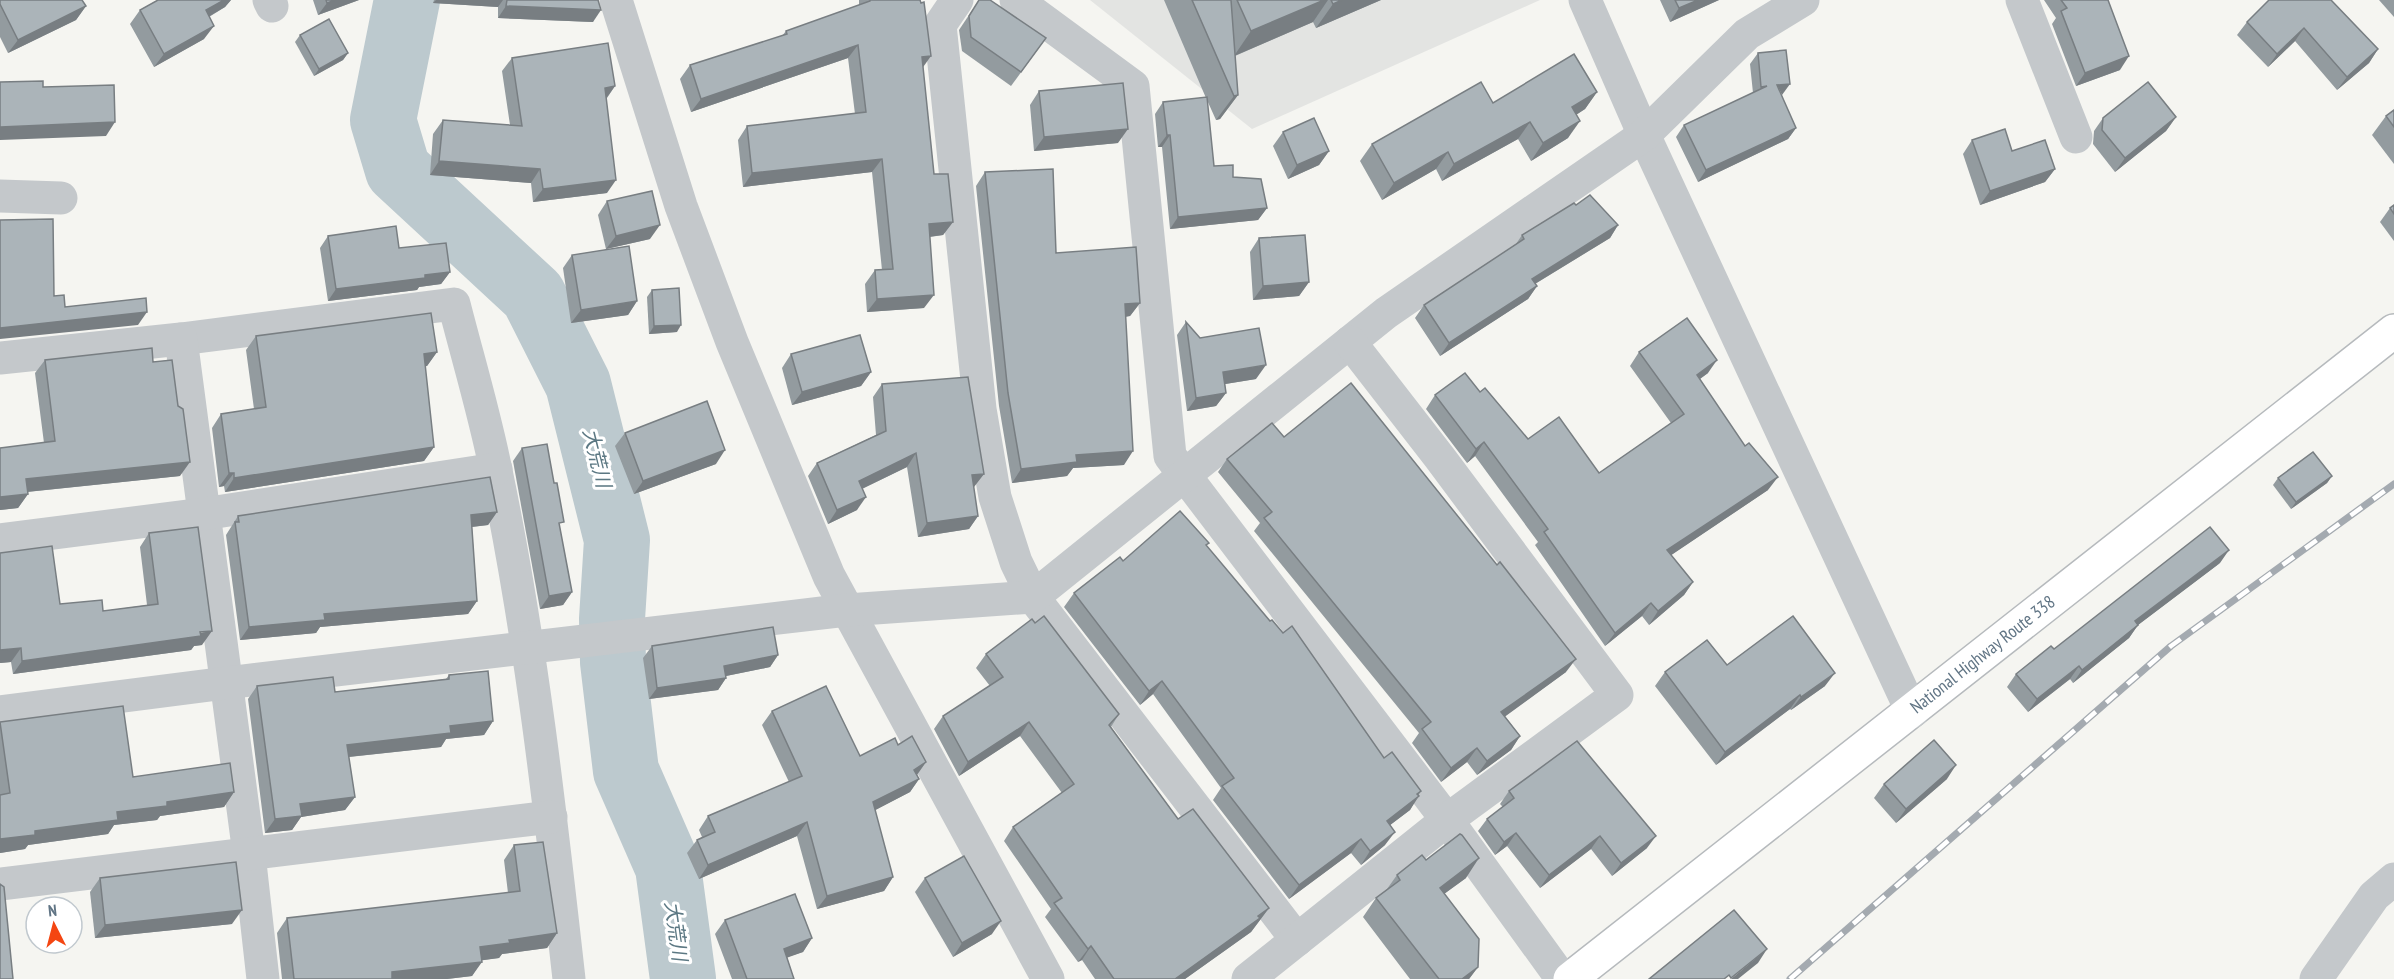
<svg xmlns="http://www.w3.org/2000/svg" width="2394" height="979" font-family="'PT Sans Narrow','Noto Sans JP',sans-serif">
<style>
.built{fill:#e3e4e2}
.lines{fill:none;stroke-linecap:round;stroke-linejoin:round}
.river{stroke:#bcc9ce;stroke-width:66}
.highway-casing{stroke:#b6babd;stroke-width:36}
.street{stroke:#c4c8cb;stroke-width:33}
.highway{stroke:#fff;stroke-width:33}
.rail-casing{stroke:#a4aab0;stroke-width:7}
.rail{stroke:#fff;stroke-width:4.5;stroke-dasharray:14;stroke-linecap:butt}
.wall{fill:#939b9f}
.shaded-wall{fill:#787e82}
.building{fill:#abb4b9;stroke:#787e82;stroke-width:1.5}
.labels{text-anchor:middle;stroke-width:6;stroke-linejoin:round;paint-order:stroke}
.street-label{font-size:18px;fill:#617585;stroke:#fff}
.water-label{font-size:20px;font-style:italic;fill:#5c7883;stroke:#fff}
</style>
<rect width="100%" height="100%" fill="#f5f5f1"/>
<!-- built -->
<polygon class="built" points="1090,0 1540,0 1252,129"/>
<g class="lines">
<!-- river -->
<polyline class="river" points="407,0 383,120 398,170 533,295 578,384 617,540 612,619 613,662 626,771 668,867 683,979"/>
<!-- highway casing -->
<g class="highway-casing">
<g id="highway">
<path id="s1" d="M1570,979L2394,331"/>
</g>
</g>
<!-- street -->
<g class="street">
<polyline points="269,0 272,6"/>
<polyline points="616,0 681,206 732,342 829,576 1048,979"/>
<polyline points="957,0 940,25 980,409 995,497 1016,562 1033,597 1297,940"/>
<polyline points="1016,0 1133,86 1170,456 1447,820 1562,979"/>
<polyline points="1585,0 1644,135 1912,712"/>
<polyline points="2022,0 2076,137"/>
<polyline points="0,196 61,198"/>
<path d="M181,339L454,304C468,359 485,415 496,471C531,639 550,809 569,979"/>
<polyline points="0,358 181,339 249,854 263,979"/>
<polyline points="0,540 203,514 496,469"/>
<polyline points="0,712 226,683 847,610 1033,597 1386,313 1644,135 1747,34 1803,0"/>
<polyline points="0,884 551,817"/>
<polyline points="1248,979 1447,820 1617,695 1440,458 1350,342"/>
<polyline points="2316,979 2374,896 2394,879"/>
</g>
<!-- highway -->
<use href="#highway" class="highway"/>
<!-- rail casing -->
<g class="rail-casing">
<polyline id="rail" points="1790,979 2171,646 2394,484"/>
</g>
<!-- rail -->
<use href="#rail" class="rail"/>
</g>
<!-- wall -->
<g class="wall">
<polygon points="0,0 86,6 76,20 8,53 0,37"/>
<polygon points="158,0 231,0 225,7 209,17 204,39 154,67 130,24 140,10"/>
<polygon points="313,0 359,0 318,15"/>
<polygon points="434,0 598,0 593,22 498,18 498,7 433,3"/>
<polygon points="859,0 920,0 923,67 934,174 953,222 943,235 930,237 924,308 867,312 865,284 875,270 882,270 872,172 743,187 738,140 747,126 855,114 848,58 691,112 680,79 690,65 782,36 786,31 859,5"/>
<polygon points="979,0 1046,38 1011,86 962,51 959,30"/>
<polygon points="1164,0 1381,0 1316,28 1313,22 1235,56 1238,95 1220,119 1216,120 1207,100 1214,166 1233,177 1267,208 1258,220 1170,229 1162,147 1158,147 1155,114 1163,102 1206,98"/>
<polygon points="1660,0 1719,0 1670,22"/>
<polygon points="2044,0 2108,0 2120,70 2076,86 2052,24 2056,18"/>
<polygon points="2269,0 2378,49 2369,63 2337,90 2295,41 2268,67 2237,35 2247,22"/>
<polygon points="2379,0 2394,0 2394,17"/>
<polygon points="300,35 348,53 343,60 314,76 295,42"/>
<polygon points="1758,53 1796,128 1788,139 1698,182 1676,137 1684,125 1753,93 1750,64"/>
<polygon points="512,58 615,86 607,98 607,193 533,202 531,183 430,175 433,134 443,120 510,125 502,71"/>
<polygon points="1039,91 1118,143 1034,151 1030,105"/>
<polygon points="1597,92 1585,109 1576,115 1568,138 1531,161 1518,139 1442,181 1436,169 1382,200 1360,161 1372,144 1493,103"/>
<polygon points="2394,110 2394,164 2372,135 2386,116"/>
<polygon points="2176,117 2166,131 2115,172 2093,144 2094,131 2103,118"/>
<polygon points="1283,132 1329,151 1319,165 1288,179 1273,146"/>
<polygon points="1972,140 2055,169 2045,182 1980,205 1963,154"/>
<polygon points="985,172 1056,253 1140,303 1130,316 1126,317 1124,465 1073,468 1067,476 1012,483 999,406 976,186"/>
<polygon points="607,201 650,239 606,249 598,215"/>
<polygon points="1576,205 1618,225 1610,238 1535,284 1537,286 1528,299 1440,356 1415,318 1424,305 1516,244 1522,235"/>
<polygon points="2394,205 2394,241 2380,222 2390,208"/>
<polygon points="328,236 399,248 450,272 441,284 419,287 417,290 328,301 320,248"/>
<polygon points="1259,238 1309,282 1299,296 1253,300 1250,252"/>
<polygon points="572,255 637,301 628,315 571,323 563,268"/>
<polygon points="652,290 677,332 649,334 647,297"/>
<polygon points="1186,322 1200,338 1256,379 1225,384 1226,393 1216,406 1187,411 1177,335"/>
<polygon points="256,336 437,352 427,366 425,366 434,447 424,461 225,492 224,486 219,487 212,428 221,414 254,409 246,350"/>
<polygon points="1639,352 1708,373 1700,379 1768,490 1671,555 1693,582 1684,595 1649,625 1642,616 1605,646 1535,545 1538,542 1475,456 1467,463 1426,409 1435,395 1480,392 1528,439 1599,473 1671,423 1630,366"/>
<polygon points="791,354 871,372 861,386 792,405 782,368"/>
<polygon points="45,360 153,362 178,406 180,476 27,492 28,494 18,508 0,510 0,448 44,443 35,373"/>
<polygon points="882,384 984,474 973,487 978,516 969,529 918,537 907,467 862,489 857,510 828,524 808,476 817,463 876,435 873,397"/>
<polygon points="625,433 716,464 634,494 615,446"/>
<polygon points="1284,437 1566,672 1505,716 1520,736 1511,750 1477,775 1467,762 1441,782 1412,743 1419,733 1254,531 1260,523 1218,472 1227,459"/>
<polygon points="522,448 560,528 572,592 563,605 540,609 513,461"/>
<polygon points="2332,476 2327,483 2291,509 2273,485 2278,478"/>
<polygon points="497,512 488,525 472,527 477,601 468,614 320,627 316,633 240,640 226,535 238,516"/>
<polygon points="149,533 202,645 194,646 191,650 13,674 11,662 0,663 60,604 103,611 147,605 140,547"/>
<polygon points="1206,546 1384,758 1418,795 1410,810 1390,825 1385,845 1361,865 1351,853 1289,899 1213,800 1221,788 1153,694 1140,705 1064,607 1074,593 1123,561"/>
<polygon points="2220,563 2138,625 2129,638 2073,683 2070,679 2028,712 2007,687 2016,674 2054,649"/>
<polygon points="1035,623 1119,714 1111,727 1178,819 1269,908 1251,932 1185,979 1095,979 1082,960 1078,962 1045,917 1051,909 1004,841 1013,827 1062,793 1020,736 959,776 934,729 943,716 990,686 976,668 986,654"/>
<polygon points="652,646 778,655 770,667 726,676 726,678 718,690 649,699 643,658"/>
<polygon points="1727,665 1825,686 1791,710 1790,709 1716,765 1655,686 1665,672"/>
<polygon points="449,675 493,721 484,735 446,739 441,747 349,757 355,797 345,810 301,817 292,830 265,833 248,699 257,686 335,692 446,679"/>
<polygon points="772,711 860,756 898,745 926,762 917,775 919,779 910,792 875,810 893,877 884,891 817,909 797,836 699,879 687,853 697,840 702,837 699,830 708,816 789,782 762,725"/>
<polygon points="0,722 133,777 234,792 224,807 160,816 157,820 114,825 108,834 28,845 25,849 0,853"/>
<polygon points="1947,779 1896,823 1874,798 1884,784"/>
<polygon points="1509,791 1647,848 1612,876 1591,849 1540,888 1507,846 1495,855 1478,831 1487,819 1503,807 1500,804"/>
<polygon points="514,845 557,933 547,948 502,954 499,958 482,960 472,976 447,979 282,979 277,933 287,918 508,893 504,860"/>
<polygon points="1426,860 1466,878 1444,894 1478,967 1469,979 1410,979 1363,917 1376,898 1387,889 1397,875"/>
<polygon points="100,878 232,924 95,938 90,892"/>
<polygon points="925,878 992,934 953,957 915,892"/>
<polygon points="725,920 812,938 803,952 787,957 794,979 732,979 715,934"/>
</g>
<!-- shaded-wall -->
<g class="shaded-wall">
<polygon points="224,0 231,0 225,7 196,24 206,10"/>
<polygon points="335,0 359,0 318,15 327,3"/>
<polygon points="436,0 503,0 498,7 433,3"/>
<polygon points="1324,0 1328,0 1313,22 1234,56 1251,31"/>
<polygon points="1342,0 1381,0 1316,28 1333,4"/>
<polygon points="1698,0 1719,0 1670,22 1679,8"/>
<polygon points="86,6 76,20 8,53 18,40"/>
<polygon points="506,6 601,10 593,22 498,18"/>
<polygon points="214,26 204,39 154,67 164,54"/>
<polygon points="2304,28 2295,41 2268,67 2277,54"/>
<polygon points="858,45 848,58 691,112 701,99"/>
<polygon points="2378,49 2369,63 2337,90 2347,77"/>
<polygon points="348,53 343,60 314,76 319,69"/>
<polygon points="931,56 921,70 922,57"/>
<polygon points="2129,56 2120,70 2076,86 2085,73"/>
<polygon points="1790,84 1782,95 1777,85"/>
<polygon points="615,86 605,100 605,88"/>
<polygon points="1597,92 1585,109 1560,125 1572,107"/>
<polygon points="1238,95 1220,119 1216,120 1234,96"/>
<polygon points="2176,117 2166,131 2115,172 2125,158"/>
<polygon points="1580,121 1568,138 1531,161 1543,143"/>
<polygon points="115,122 106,136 0,140 0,127"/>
<polygon points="1530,122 1518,139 1442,181 1454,164"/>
<polygon points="1796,128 1788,139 1698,182 1706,170"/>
<polygon points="1128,129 1118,143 1034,151 1044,137"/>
<polygon points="1167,135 1170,135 1162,147 1158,147"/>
<polygon points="1329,151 1319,165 1288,179 1297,165"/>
<polygon points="1448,152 1436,169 1382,200 1394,183"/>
<polygon points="882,159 872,172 743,187 752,173"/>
<polygon points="439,161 540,169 531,183 430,175"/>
<polygon points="2055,169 2045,182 1980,205 1990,191"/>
<polygon points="616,180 607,193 533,202 543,189"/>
<polygon points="1267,208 1258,220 1170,229 1178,217"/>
<polygon points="953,222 943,235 919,238 929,224"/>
<polygon points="660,225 650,239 606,249 616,236"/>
<polygon points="1618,225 1610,238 1523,291 1532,279"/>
<polygon points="450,272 441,284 419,287 417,290 328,301 336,289 425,275"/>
<polygon points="1309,282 1299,296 1253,300 1263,286"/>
<polygon points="1537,286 1528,299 1440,356 1449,343"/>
<polygon points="934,295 924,308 867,312 877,299"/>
<polygon points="637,301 628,315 571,323 581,310"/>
<polygon points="1140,303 1130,316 1116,317 1125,304"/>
<polygon points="147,312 138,325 0,339 0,328 7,326"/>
<polygon points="681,325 677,332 649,334 654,326"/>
<polygon points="437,352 427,366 414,368 424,354"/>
<polygon points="1717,360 1708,373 1687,388 1697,375"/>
<polygon points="1266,365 1256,379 1213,386 1223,372"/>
<polygon points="871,372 861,386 792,405 802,392"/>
<polygon points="1226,393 1216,406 1187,411 1196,398"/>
<polygon points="1484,442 1475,456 1467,463 1476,449"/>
<polygon points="434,447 424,461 225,492 234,478"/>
<polygon points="725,450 716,464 634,494 643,481"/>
<polygon points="1133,451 1124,465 1073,468 1067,476 1012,483 1021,469 1076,455"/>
<polygon points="916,453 907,467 849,495 859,481"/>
<polygon points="190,462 180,476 16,493 26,479"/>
<polygon points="229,473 234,473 224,486 219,487"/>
<polygon points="984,474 974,487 962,488 972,475"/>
<polygon points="2332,476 2327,483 2291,509 2296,502"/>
<polygon points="1778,477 1768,490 1658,564 1667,550"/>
<polygon points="28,494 18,508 0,510 0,497"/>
<polygon points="866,497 857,510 828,524 837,510"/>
<polygon points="497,512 488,525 462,528 471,515"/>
<polygon points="978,516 969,529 918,537 927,523"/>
<polygon points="2229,550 2220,563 2138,625 2129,638 2073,683 2082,670 2135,621"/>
<polygon points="1693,582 1684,595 1649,625 1658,611"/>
<polygon points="572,592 563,605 540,609 549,596"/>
<polygon points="477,601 468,614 320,627 316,633 240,640 249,627 324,614"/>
<polygon points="1651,603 1642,616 1605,646 1615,633"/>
<polygon points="212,631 202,645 194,646 191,650 13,674 22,661"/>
<polygon points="21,648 11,662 0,663 0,650"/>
<polygon points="778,655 770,667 716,678 724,666"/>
<polygon points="1576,659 1566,672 1492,726 1501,712"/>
<polygon points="2079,666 2070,679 2028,712 2037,699"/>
<polygon points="1835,673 1825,686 1791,710 1801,697"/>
<polygon points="726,678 718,690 649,699 657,688"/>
<polygon points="1162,681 1153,694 1140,705 1149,691"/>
<polygon points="1800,695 1790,709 1716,765 1725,752"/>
<polygon points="493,721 484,735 446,739 441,747 338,758 347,745 450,726"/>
<polygon points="1029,722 1020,736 959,776 968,762"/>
<polygon points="1520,736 1511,750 1477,775 1487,761"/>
<polygon points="1477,748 1467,762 1441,782 1451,768"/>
<polygon points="926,762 916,776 914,770"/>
<polygon points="1956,765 1947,779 1896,823 1906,809"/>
<polygon points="919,779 910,792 864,816 873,802"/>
<polygon points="1421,791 1415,800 1419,796 1410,810 1377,835 1387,821"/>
<polygon points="234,792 224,807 160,816 157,820 114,825 108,834 28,845 25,849 0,853 0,839 117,812 167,802"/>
<polygon points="355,797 345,810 301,817 292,830 265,833 275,819 300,804"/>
<polygon points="807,822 797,836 699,879 708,865"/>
<polygon points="1395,832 1385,845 1361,865 1370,851"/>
<polygon points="1516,833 1507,846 1495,855 1504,842"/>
<polygon points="1600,836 1591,849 1540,888 1549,875"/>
<polygon points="1656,836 1647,848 1612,876 1621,863"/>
<polygon points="1361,839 1351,853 1289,899 1299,885"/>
<polygon points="1479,858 1466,878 1426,907 1440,888"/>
<polygon points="893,877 884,891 817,909 827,896"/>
<polygon points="1269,908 1251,932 1185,979 1175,979"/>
<polygon points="242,910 232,924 95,938 105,925"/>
<polygon points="1001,921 992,934 953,957 962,943"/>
<polygon points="557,933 547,948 502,954 499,958 470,962 480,947 509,940"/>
<polygon points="812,938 803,952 775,962 784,949"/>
<polygon points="1091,946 1082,960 1078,962 1088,949"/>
<polygon points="1767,949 1758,963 1738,979 1731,979"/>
<polygon points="482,962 472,976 447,979 387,979 392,972"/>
<polygon points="1478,967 1469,979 1462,979"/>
</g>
<!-- building -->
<g class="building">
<polygon points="0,0 82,0 86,6 18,40 0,4"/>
<polygon points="158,0 224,0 206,10 214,26 164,54 140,10"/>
<polygon points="326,0 335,0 327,3"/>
<polygon points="507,0 598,0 601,10 506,6"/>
<polygon points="870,0 920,0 921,3 924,2 931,56 922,57 934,174 948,174 953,222 929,224 934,295 877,299 875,270 893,269 882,159 752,173 747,126 866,112 858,45 701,99 690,65 787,34 786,31 870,1"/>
<polygon points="979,0 990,0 1046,38 1021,72 971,37 969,16"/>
<polygon points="1192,0 1231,0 1238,95 1234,96"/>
<polygon points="1237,0 1324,0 1251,31"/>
<polygon points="1331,0 1342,0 1333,4"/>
<polygon points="1675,0 1698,0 1679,8"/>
<polygon points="2061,0 2108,0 2129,56 2085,73 2061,11 2067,8"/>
<polygon points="2269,0 2331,0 2378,49 2347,77 2304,28 2277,54 2247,22"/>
<polygon points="329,19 348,53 319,69 300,35"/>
<polygon points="608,43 615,86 605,88 616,180 543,189 540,169 439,161 443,120 522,126 512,58"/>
<polygon points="1786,50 1790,84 1777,85 1796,128 1706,170 1684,125 1767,86 1761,87 1758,53"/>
<polygon points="1574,54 1597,92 1572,107 1580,121 1543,143 1530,122 1454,164 1448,152 1394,183 1372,144 1481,82 1493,103"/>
<polygon points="43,81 43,87 114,85 115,122 0,127 0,82"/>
<polygon points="2148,82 2176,117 2125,158 2102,130 2103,118"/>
<polygon points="1123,83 1128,129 1044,137 1039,91"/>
<polygon points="1207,97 1214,166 1233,165 1233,177 1261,179 1267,208 1178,217 1170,135 1167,135 1163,102"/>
<polygon points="2394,110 2394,127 2386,116"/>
<polygon points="1314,118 1329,151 1297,165 1283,132"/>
<polygon points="2005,129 2012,151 2045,140 2055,169 1990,191 1972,140"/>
<polygon points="1053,169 1056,253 1136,247 1140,303 1125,304 1133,451 1076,455 1077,462 1021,469 1008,393 985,172"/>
<polygon points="652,191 660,225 616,236 607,201"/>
<polygon points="1590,195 1618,225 1532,279 1537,286 1449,343 1424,305 1524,239 1522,235 1574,203 1576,205"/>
<polygon points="2394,205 2394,214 2390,208"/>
<polygon points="53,219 54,296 64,295 65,307 146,298 147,312 0,328 0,220"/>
<polygon points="396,226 399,248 446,243 450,272 425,275 425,278 336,289 328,236"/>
<polygon points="1305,235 1309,282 1263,286 1259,238"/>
<polygon points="629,246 637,301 581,310 572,255"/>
<polygon points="679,288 681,325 654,326 652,290"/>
<polygon points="431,313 437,352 424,354 434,447 234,478 234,473 229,473 221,414 266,407 256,336"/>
<polygon points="1687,318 1717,360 1697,375 1745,446 1749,443 1778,477 1667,550 1693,582 1658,611 1651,603 1615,633 1544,532 1548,529 1484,442 1476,449 1435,395 1465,373 1480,392 1485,388 1528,439 1559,417 1599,473 1684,414 1639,352"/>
<polygon points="1186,322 1200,338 1259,328 1266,365 1223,372 1226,393 1196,398"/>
<polygon points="860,335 871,372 802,392 791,354"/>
<polygon points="152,348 153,362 172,360 178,406 183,409 190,462 26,479 28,494 0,497 0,448 55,441 45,360"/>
<polygon points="968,377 984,474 972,475 978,516 927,523 916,453 859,481 866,497 837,510 817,463 886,431 882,384"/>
<polygon points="1351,383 1497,565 1500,562 1576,659 1501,712 1520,736 1487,761 1477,748 1451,768 1422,729 1431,722 1264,518 1272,512 1227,459 1272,423 1284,437"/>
<polygon points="707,401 725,450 643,481 625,433"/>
<polygon points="547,444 554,483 557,483 564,522 559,523 572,592 549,596 522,448"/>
<polygon points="2313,452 2332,476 2296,502 2278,478"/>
<polygon points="490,477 497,512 471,515 477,601 324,614 325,620 249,627 235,522 239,522 238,516"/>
<polygon points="1180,511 1209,543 1206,545 1270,621 1272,620 1283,633 1292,626 1384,758 1392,752 1421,791 1417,794 1419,796 1387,821 1395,832 1370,851 1361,839 1299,885 1222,786 1234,778 1162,681 1149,691 1074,593 1120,557 1123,561"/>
<polygon points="198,527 212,631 200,632 201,636 22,661 21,648 0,650 0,553 52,546 60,604 102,600 103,611 158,604 149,533"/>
<polygon points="2210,527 2229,550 2135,621 2138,625 2082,670 2079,666 2037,699 2016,674 2051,646 2054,649"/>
<polygon points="1044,616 1119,714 1109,725 1178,819 1193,809 1269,908 1258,916 1260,918 1175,979 1114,979 1091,946 1088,949 1054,903 1062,898 1013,827 1074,784 1029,722 968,762 943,716 1003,677 986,654 1032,619 1035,623"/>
<polygon points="1793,616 1835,673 1801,697 1800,695 1725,752 1665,672 1707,640 1727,665"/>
<polygon points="773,627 778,655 724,666 726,678 657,688 652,646"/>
<polygon points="488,671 493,721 450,726 451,733 347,745 355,797 300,804 302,816 275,819 257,686 333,677 335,692 449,679 449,675"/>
<polygon points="826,686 860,756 895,738 898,745 912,736 926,762 914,770 919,779 873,802 893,877 827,896 807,822 708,865 697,840 715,832 708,816 802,776 772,711"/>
<polygon points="123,706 133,777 230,763 234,792 167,802 167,806 117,812 118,820 35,831 35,835 0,839 0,795 10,793 0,722"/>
<polygon points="1934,740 1956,765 1906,809 1884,784"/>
<polygon points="1577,741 1656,836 1621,863 1600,836 1549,875 1516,833 1504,842 1487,819 1514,798 1509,791"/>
<polygon points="1460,834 1462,835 1479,858 1440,888 1479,939 1478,967 1462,979 1439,979 1376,898 1400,880 1397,875 1422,855 1426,860"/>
<polygon points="543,842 557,933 509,940 510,943 480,947 482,962 392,972 392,979 294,979 287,918 520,891 514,845"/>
<polygon points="964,856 1001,921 962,943 925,878"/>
<polygon points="236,862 242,910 105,925 100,878"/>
<polygon points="0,884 4,887 13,979 0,979"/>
<polygon points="795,894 812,938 784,949 794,979 747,979 725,920"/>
<polygon points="1734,910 1767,949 1731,978 1729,975 1724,979 1649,979"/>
</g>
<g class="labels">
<!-- street labels -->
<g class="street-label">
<text dy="6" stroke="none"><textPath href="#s1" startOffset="525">National Highway Route 338</textPath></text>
</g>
<!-- water labels -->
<g class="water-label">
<text transform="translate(597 458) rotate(76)" y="7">大荒川</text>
<text transform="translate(676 931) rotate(82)" y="7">大荒川</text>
</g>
</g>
<!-- north arrow -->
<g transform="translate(54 925) rotate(354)"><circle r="28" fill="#ffffff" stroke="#c0c8ce" stroke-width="1.5"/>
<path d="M0-4.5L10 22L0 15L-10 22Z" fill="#f44612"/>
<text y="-9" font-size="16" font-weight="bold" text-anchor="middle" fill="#617585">N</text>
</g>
</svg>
